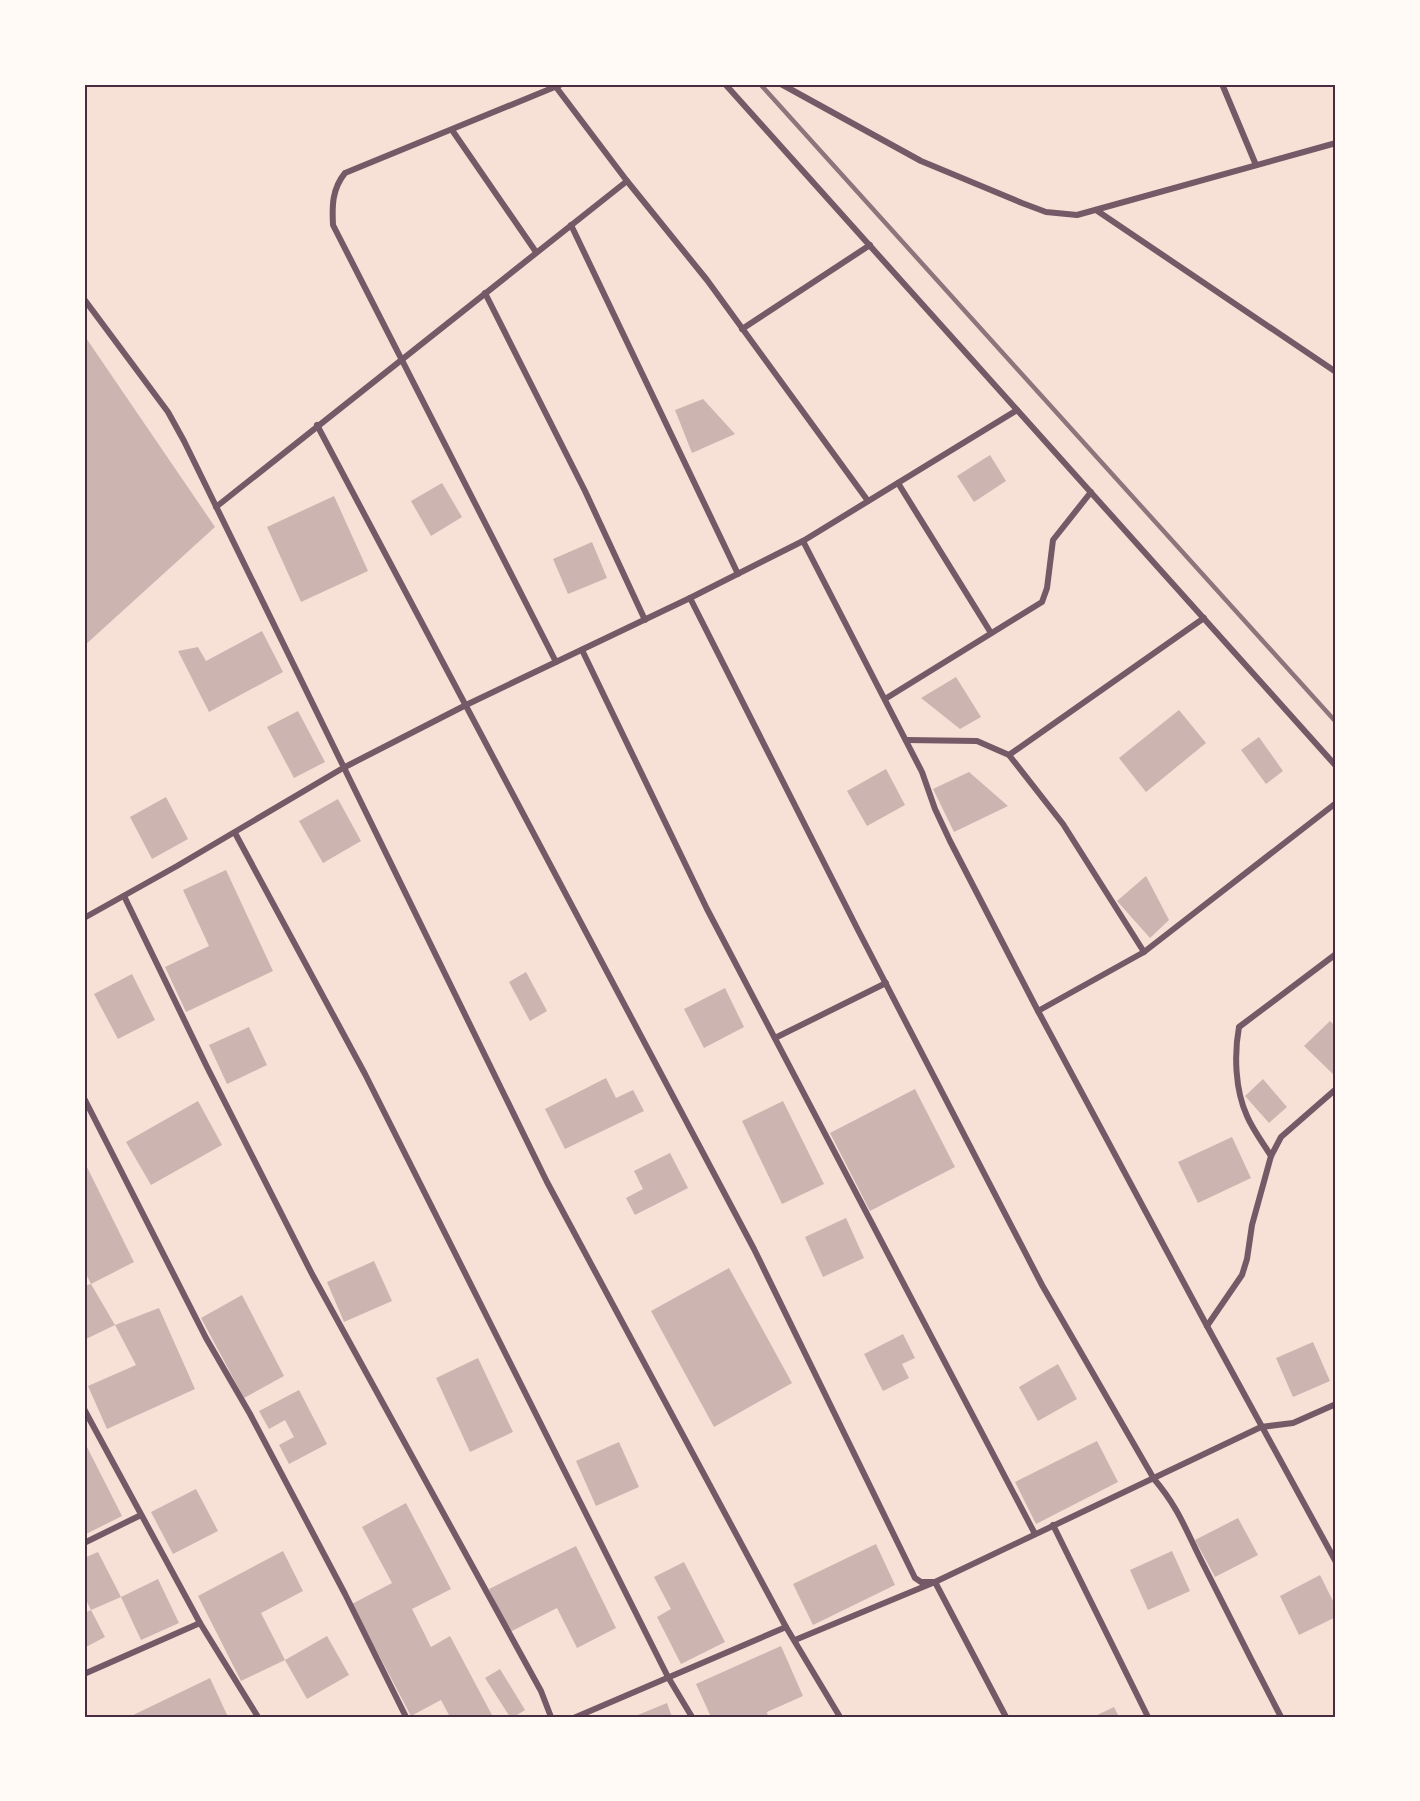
<svg xmlns="http://www.w3.org/2000/svg" width="1420" height="1801" font-family="Quicksand,sans-serif">
<style>
.building{fill:#ccb4b1}
.lines{fill:none;stroke-linecap:round;stroke-linejoin:round}
.minor{stroke:#755966;stroke-width:6}
.rail{stroke:#8f747c;stroke-width:4.5}
.neatline{fill:none;stroke:#4a2c40;stroke-width:2}
</style>
<rect width="100%" height="100%" fill="#f7e1d7"/>
<!-- building -->
<g class="building">
<polygon points="84,335 215,527 84,646"/>
<polygon points="703,399 735,434 692,453 675,410"/>
<polygon points="990,455 1006,481 974,502 957,476"/>
<polygon points="442,483 462,517 431,536 411,501"/>
<polygon points="334,496 368,571 301,602 267,527"/>
<polygon points="592,542 607,578 568,594 553,559"/>
<polygon points="262,631 283,672 209,712 178,651 198,647 206,661"/>
<polygon points="956,677 981,717 960,729 921,698"/>
<polygon points="1179,710 1206,743 1146,792 1119,758"/>
<polygon points="298,711 325,762 294,778 267,727"/>
<polygon points="1259,737 1283,771 1266,784 1241,750"/>
<polygon points="886,769 905,805 867,826 847,791"/>
<polygon points="969,772 1008,806 954,832 933,789"/>
<polygon points="166,797 188,839 152,859 130,817"/>
<polygon points="338,799 361,841 323,863 299,821"/>
<polygon points="226,870 273,971 186,1012 165,967 209,946 183,890"/>
<polygon points="1146,876 1169,920 1150,938 1117,901"/>
<polygon points="526,972 547,1011 530,1021 509,982"/>
<polygon points="132,974 155,1020 118,1039 94,994"/>
<polygon points="725,988 744,1027 704,1048 684,1009"/>
<polygon points="1330,1021 1336,1027 1336,1077 1304,1046"/>
<polygon points="249,1027 267,1065 227,1084 209,1045"/>
<polygon points="606,1078 616,1098 633,1090 644,1111 565,1149 545,1109"/>
<polygon points="1263,1079 1287,1107 1269,1123 1245,1096"/>
<polygon points="915,1089 955,1167 870,1211 830,1133"/>
<polygon points="198,1101 222,1145 151,1185 126,1142"/>
<polygon points="783,1101 824,1184 782,1204 742,1121"/>
<polygon points="1232,1137 1251,1178 1198,1203 1178,1162"/>
<polygon points="670,1153 688,1188 635,1215 626,1198 643,1189 634,1171"/>
<polygon points="84,1161 134,1262 91,1284 84,1270"/>
<polygon points="846,1218 864,1258 823,1277 805,1237"/>
<polygon points="374,1261 392,1301 344,1322 327,1282"/>
<polygon points="729,1268 792,1383 714,1427 651,1311"/>
<polygon points="91,1284 115,1325 84,1340 84,1286"/>
<polygon points="242,1295 284,1376 244,1398 201,1318"/>
<polygon points="159,1308 195,1389 107,1429 88,1386 136,1365 115,1325"/>
<polygon points="903,1334 915,1358 902,1364 909,1378 883,1391 864,1354"/>
<polygon points="1313,1342 1330,1381 1293,1397 1276,1358"/>
<polygon points="478,1358 513,1432 470,1452 436,1378"/>
<polygon points="1058,1364 1077,1399 1038,1421 1019,1387"/>
<polygon points="299,1390 327,1444 289,1464 279,1445 294,1437 285,1420 269,1429 259,1411"/>
<polygon points="1097,1441 1118,1482 1036,1524 1015,1482"/>
<polygon points="619,1442 639,1487 596,1506 576,1461"/>
<polygon points="86,1445 122,1516 84,1535 84,1446"/>
<polygon points="196,1489 218,1531 173,1554 151,1512"/>
<polygon points="406,1503 451,1589 412,1609 431,1647 450,1636 493,1717 450,1717 441,1700 411,1716 352,1604 392,1583 362,1527"/>
<polygon points="1238,1518 1258,1555 1215,1577 1195,1540"/>
<polygon points="876,1544 895,1585 813,1625 793,1584"/>
<polygon points="576,1546 616,1628 577,1648 557,1608 510,1632 489,1589"/>
<polygon points="283,1551 303,1591 261,1613 285,1660 241,1681 198,1596"/>
<polygon points="1172,1551 1190,1591 1148,1610 1130,1570"/>
<polygon points="98,1552 121,1597 91,1610 84,1596 84,1558"/>
<polygon points="684,1562 725,1642 681,1664 657,1617 671,1609 654,1577"/>
<polygon points="1320,1575 1336,1607 1336,1617 1299,1635 1280,1596"/>
<polygon points="158,1579 179,1623 141,1640 121,1597"/>
<polygon points="91,1610 105,1637 84,1648 84,1613"/>
<polygon points="327,1636 349,1675 307,1699 285,1660"/>
<polygon points="781,1646 803,1696 767,1712 768,1717 711,1717 696,1684"/>
<polygon points="500,1669 525,1710 514,1717 510,1717 485,1678"/>
<polygon points="210,1678 228,1717 129,1717"/>
<polygon points="667,1703 672,1717 633,1717"/>
<polygon points="1114,1707 1119,1717 1093,1717"/>
</g>
<g class="lines">
<!-- minor -->
<g class="minor">
<polyline points="725,84 1336,766"/>
<polyline points="781,84 921,161 1022,203 1046,212 1077,215 1336,143"/>
<polyline points="1222,84 1256,165"/>
<polyline points="556,87 627,181 707,280 868,501"/>
<polyline points="452,130 536,252"/>
<polyline points="1096,210 1336,372"/>
<polyline points="571,225 738,574"/>
<polyline points="485,293 585,491 645,620"/>
<polyline points="84,299 168,412 184,441 547,1182 786,1627 840,1717"/>
<polyline points="742,329 870,245"/>
<polyline points="317,425 754,1249 915,1578 921,1582 935,1582 1006,1717"/>
<polyline points="898,483 991,633"/>
<polyline points="216,507 627,181"/>
<polyline points="803,541 922,772 935,809 950,841 1038,1011 1207,1326 1336,1562"/>
<path d="M690,598L858,930L1042,1285L1154,1479C1179,1508 1187,1533 1204,1566C1229,1616 1255,1667 1281,1717"/>
<polyline points="582,650 707,909 1035,1534"/>
<path d="M556,662L333,225C332,206 332,189 345,173L562,84"/>
<polyline points="885,699 1042,602 1047,588 1053,540 1091,492"/>
<polyline points="906,740 977,741 1009,755 1063,824 1144,952"/>
<polyline points="1009,755 1204,618"/>
<polyline points="235,833 365,1074 668,1677 692,1717"/>
<polyline points="124,896 207,1067 312,1274 541,1691 551,1717"/>
<polyline points="84,918 177,866 343,768 466,705 690,598 803,541 1017,410"/>
<polyline points="1038,1011 1144,952 1336,803"/>
<polyline points="775,1038 886,983"/>
<polyline points="84,1098 206,1338 250,1414 345,1594 406,1717"/>
<path d="M1271,1156C1263,1143 1253,1130 1247,1116C1235,1090 1234,1054 1239,1027L1336,954"/>
<polyline points="1207,1326 1242,1275 1247,1259 1252,1225 1271,1156 1281,1137 1336,1089"/>
<polyline points="84,1409 200,1623 258,1717"/>
<polyline points="1053,1525 1148,1717"/>
<polyline points="84,1543 141,1515"/>
<polyline points="795,1640 935,1582 1261,1427 1293,1423 1336,1404"/>
<polyline points="84,1674 200,1623"/>
<polyline points="576,1717 786,1627"/>
</g>
<!-- rail -->
<polyline class="rail" points="760,84 1336,722"/>
</g>
<!-- border -->
<rect width="1420" height="1801" fill="none" stroke="#fffaf5" stroke-width="171"/>
<rect x="86" y="86" width="1248" height="1630" class="neatline"/>
</svg>
